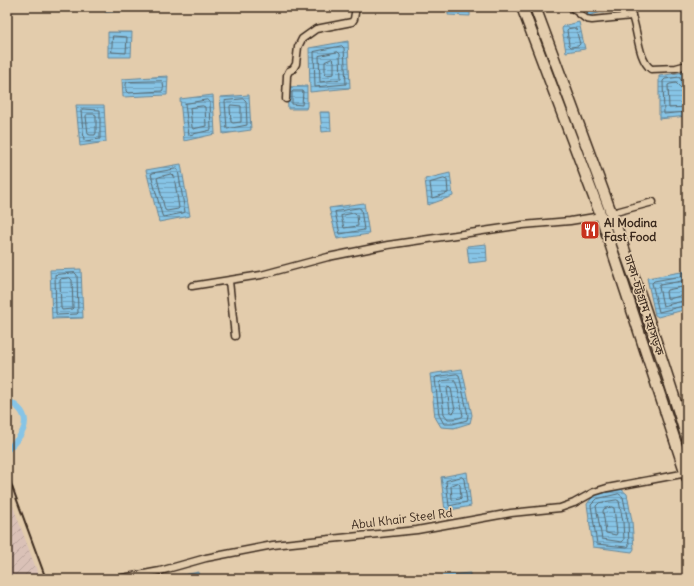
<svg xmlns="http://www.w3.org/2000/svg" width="694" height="586" font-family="Delius,'Noto Sans Bengali',sans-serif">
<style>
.industrial{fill:url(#industrial-furrows)}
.water{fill:url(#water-rules);stroke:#688696}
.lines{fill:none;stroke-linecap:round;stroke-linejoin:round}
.shore{stroke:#59686e;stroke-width:1}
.canal{stroke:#86c4e6;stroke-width:6}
.minor-casing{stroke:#3b2a1e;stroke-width:9}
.trunk-casing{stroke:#3b2a1e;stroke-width:13}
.minor{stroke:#e3ccac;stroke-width:6}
.trunk{stroke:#e3ccac;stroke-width:10}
.rail{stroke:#3b2a1e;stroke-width:2}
.labels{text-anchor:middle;stroke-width:3.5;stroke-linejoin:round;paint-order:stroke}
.poi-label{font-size:12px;font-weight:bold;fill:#3b2a1e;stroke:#e3ccac;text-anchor:start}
.street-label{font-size:12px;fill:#3b2a1e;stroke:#e3ccac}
</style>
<defs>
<pattern id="industrial-furrows" width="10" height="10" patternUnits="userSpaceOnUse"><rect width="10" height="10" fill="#dac1b7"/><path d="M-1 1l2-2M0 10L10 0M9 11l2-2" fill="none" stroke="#bca69d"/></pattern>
<pattern id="water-rules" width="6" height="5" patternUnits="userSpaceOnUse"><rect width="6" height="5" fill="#86c4e6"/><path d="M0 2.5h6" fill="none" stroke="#6f9fba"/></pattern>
</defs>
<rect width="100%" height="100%" fill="#e3ccac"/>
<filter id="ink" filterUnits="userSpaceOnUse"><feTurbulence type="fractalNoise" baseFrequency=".025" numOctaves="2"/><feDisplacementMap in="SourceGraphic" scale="8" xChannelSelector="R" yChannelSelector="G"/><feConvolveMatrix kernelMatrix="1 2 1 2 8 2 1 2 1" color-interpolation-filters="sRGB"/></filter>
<g filter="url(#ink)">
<!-- industrial -->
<polygon class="industrial" points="7,490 40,579 7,579"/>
<!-- water -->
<g class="water">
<polygon points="105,7 146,7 146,10 105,12"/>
<polygon points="448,7 470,7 470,16 448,15"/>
<polygon points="586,7 604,7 605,11 588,16"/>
<polygon points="579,22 585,49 566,52 562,29 563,26"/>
<polygon points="108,32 132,32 131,57 108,57"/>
<polygon points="348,41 350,88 310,92 309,48"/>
<polygon points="684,72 687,92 687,116 659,119 659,76"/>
<polygon points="168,76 167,95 123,97 122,79"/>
<polygon points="307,86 307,106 306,109 288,109 287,87"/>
<polygon points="213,95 215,134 184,141 180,99"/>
<polygon points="249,95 251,130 223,134 220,97"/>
<polygon points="76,105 104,105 106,142 80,146"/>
<polygon points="320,112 330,112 331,131 322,132"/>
<polygon points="181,164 190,216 159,222 146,170"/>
<polygon points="450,173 453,196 428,205 425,179"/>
<polygon points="364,203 369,234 337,239 329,208"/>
<polygon points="486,244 487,261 469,263 467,246"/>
<polygon points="81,269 83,318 52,319 50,270"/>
<polygon points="687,271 687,309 658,317 655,315 647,278"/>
<polygon points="462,369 472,415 470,423 454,428 441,427 435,417 430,374"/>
<polygon points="467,472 471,506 445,511 441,477"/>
<polygon points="621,489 627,494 632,521 634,549 632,552 593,547 587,504 594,495"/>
<polygon points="199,572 199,579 168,579 168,578"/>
<polygon points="470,573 470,579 423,579 423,577"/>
</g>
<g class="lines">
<!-- shore -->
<g class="shore">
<polygon points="574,28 576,29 580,44 578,46 571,47 569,45 567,30 568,29"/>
<polygon points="113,36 127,37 126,53 112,52"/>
<polygon points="342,46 344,48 346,84 315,87 314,52"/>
<polygon points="338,52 340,54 341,79 320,82 319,56"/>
<polygon points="332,59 334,61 334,74 326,75 325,74 325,62"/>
<path d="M162,81C164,83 164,89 162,91L128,93L126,91V84L127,82Z"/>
<polyline points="687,84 683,83 679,77 665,79 663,81 664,114 687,112"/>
<polyline points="687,89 681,88 676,83 670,84 668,85 669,108 687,107"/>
<polygon points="293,91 303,91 302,105 292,104 292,93"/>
<polygon points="244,99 246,101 247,125 227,129 225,101"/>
<polygon points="207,100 210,102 211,130 189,135 185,104"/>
<polygon points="231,105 241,106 241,122 233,123 231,122 230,107"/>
<polygon points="203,106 205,107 206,126 193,129 192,127 190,108"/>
<polygon points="83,109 100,110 100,139 85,141 84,140 81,111"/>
<polygon points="88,114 94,114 96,115 96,133 95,135 90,135 88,134 86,116"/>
<polygon points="176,169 178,170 185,212 183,213 163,217 162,215 151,174 153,173"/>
<polygon points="172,174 174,176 179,208 178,209 167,211 165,210 157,178 159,177"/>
<polygon points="444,179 447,180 448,193 432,198 430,183"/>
<polygon points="359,208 361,209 364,230 340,234 335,212"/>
<polygon points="355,213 357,215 358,226 344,228 341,216"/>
<polygon points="75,273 77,275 78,313 77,314 57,315 56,313 55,275"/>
<polyline points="687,275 654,281 652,283 659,312 687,305"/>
<polygon points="70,278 72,280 73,308 72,309 62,310 61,308 60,280 61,279"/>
<polyline points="687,280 660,285 659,287 663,306 687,300"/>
<polyline points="687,286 667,290 666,292 667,298 669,299 687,294"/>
<polygon points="457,374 459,375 468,415 467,420 453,424 444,424 439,415 435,378 436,377"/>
<path d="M454,380C459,385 461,407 463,416C459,419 452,419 448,419L444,414L440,383L442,381Z"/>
<polygon points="449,386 451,388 455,411 453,413 450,411 447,388"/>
<polygon points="462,477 464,479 467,502 449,506 446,481"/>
<polygon points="458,483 460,485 461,498 460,499 454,500 452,499 451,486"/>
<polygon points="619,494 623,497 628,522 629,546 627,547 597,544 591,505 597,499"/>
<polygon points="617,500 619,501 623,522 624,540 622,542 602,539 596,506 599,503"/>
<polygon points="612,507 614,508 617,533 616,535 606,533 603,511 604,509"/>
</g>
<!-- canal -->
<path class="canal" d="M7,399C12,404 20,407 23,414C30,427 16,442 7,450"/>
<!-- minor casing -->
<g class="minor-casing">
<g id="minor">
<path d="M571,7L586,19L592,20L632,16C638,32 638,59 651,69L676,68L687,65"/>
<polyline points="631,7 632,16"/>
<polyline points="286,99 287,75 289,71 293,69 296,64 298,47 302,39 316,29 352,22 354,19 356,7"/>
<polyline points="612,213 653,202"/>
<polyline points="229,281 235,336"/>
<polyline points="192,286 261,275 328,257 388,245 523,225 570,221 601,216"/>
<polyline points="117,579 160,571 206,558 273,545 417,530 511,513 560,508 574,503 594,492 607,488 687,473"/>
</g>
</g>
<!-- trunk casing -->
<g class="trunk-casing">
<g id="trunk">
<polyline points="522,7 601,216 687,477"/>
<path d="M535,7C588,150 643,293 687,439"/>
</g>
</g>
<!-- minor -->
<use href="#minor" class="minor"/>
<!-- trunk -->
<use href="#trunk" class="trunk"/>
<!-- rail -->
<polyline class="rail" points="7,473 46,579"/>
</g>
</g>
<!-- icons -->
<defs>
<g id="restaurant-square" transform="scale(1)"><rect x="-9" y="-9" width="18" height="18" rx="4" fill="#c8321e" stroke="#e3ccac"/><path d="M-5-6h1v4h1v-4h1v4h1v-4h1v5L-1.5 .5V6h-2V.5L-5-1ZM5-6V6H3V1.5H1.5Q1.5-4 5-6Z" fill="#fff"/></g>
</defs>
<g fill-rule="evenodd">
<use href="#restaurant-square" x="590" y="230"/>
</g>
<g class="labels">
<!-- poi labels -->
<g class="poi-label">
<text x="604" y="227">Al Modina<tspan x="604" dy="14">Fast Food</tspan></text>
</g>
<!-- street labels -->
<g class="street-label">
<text transform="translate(644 305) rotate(72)" y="4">ঢাকা-চট্টগ্রাম মহাসড়ক</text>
<text transform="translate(402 519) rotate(-7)" y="4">Abul Khair Steel Rd</text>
</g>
</g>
<!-- margin -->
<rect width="694" height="586" fill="none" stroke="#e3ccac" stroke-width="24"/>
<rect x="12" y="12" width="670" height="562" fill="none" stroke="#3b2a1e" stroke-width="1.5" filter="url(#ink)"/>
</svg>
